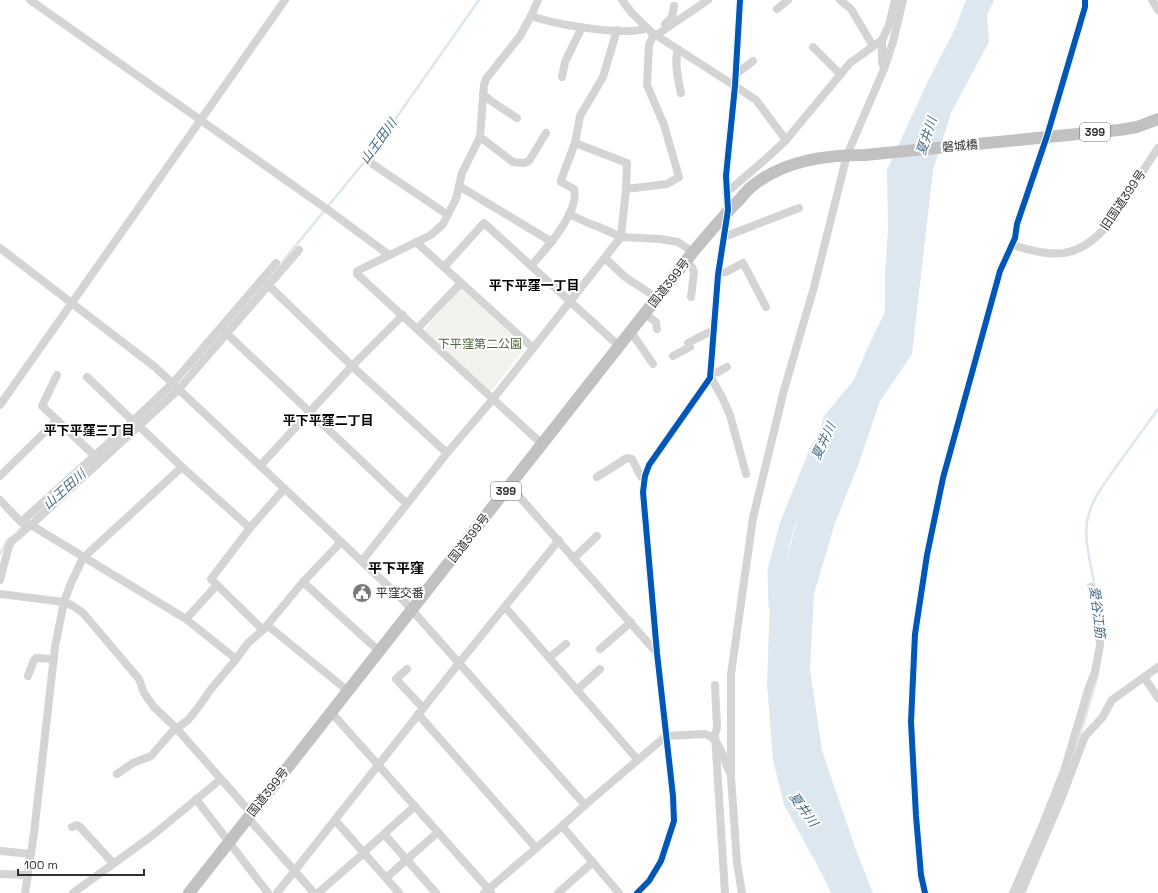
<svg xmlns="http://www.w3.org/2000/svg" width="1158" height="893" font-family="'Space Grotesk','Noto Sans JP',sans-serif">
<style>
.green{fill:#f1f3ed}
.water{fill:#dce7ef}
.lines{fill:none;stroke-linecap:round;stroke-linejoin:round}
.stream{stroke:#dce7ef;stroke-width:2.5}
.river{stroke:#dce7ef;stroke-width:15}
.minor{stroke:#d4d4d4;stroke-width:8}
.highway{stroke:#c1c1c1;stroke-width:12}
.cycleway-casing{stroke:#fff;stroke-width:8}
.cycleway{stroke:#0057b8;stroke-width:6}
.labels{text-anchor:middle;stroke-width:4;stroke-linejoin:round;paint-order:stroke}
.shield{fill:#fff;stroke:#6d6d6d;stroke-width:1}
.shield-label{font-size:11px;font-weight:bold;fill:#2f2f2f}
.street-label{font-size:12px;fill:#2f2f2f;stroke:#fff}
.park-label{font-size:12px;fill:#526641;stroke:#fff}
.poi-label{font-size:12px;fill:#2f2f2f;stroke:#fff;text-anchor:start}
.water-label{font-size:13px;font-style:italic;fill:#466d88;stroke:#fff}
.neighbourhood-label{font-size:13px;font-weight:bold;fill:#000;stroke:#fff}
.quarter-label{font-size:14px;font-weight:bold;fill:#000;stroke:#fff}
</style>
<rect width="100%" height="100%" fill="#fff"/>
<!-- green -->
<polygon class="green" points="460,288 524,346 524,349 492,390 489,390 424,330"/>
<!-- water -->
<polygon class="water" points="966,0 994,0 987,15 989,42 951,113 933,170 912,354 880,401 859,463 835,523 814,594 810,669 822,751 856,850 873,893 831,893 822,874 784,805 773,760 767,684 770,599 790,547 824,416 854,380 867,349 885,312 885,275 888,229 887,170 928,81 955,29"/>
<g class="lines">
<!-- stream -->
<g class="stream">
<polyline points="270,277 370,155 479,0"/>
<polyline points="227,327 261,287"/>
<polyline points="190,369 220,334"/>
<polyline points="34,516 93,462"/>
<polyline points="18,531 22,527"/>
<polyline points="0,554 7,541 10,538"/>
<path d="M1095,589C1092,567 1084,544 1087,522C1090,502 1102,487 1113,471C1128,450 1143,430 1158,409"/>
<polyline points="1097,598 1100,609 1101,620"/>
<polyline points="1072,762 1098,675"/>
</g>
<!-- river -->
<polyline class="river" points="776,605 775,571 787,525 819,446"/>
<!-- minor -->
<g class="minor">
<polyline points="30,0 331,212 389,255"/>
<polyline points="538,0 531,16 520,36 486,79 484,85 480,137 462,173 456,199 443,224 431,235 357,271 357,274 542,444"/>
<polyline points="622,0 631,12 651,32 735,86 756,100 786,140"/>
<polyline points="840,0 851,9 873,46"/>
<polyline points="1152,0 1158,10"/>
<polyline points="777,9 788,0"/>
<path d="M531,16C554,24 625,37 647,28"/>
<polyline points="665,24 672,17 674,6"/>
<polyline points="882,40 889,25 895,0"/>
<polyline points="813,47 840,74"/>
<path d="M678,49C674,62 678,80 681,93"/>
<polyline points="736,74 753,61"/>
<polyline points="562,77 565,62 582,27"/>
<polyline points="483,94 491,101 517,118"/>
<polyline points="480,137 513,162 524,163 529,161 546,133"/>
<polyline points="371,163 448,215"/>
<polyline points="459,186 552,242"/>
<polyline points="626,189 667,184 679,177 664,125 647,85 649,45 652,38 708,0"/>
<polyline points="726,193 768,157 786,140 850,63 882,40 882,63 884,68"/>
<polyline points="569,214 588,223 599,227 621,237 660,239 678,242 693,252"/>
<polyline points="724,237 799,208"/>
<polyline points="416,242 533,348"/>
<path d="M1012,245C1053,257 1076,261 1107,226L1158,148"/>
<polyline points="0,248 155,367 403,600 585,805"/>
<polyline points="605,258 625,277 657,298"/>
<polyline points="686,262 692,267 694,272 691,297"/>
<path d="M531,266C545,250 580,212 574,189L561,182V180L575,143L580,116L603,77L617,30"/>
<polyline points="444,267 484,223 619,346"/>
<polyline points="718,273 726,272 743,263 766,307"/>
<polyline points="264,281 352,366 447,453"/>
<polyline points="645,314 656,322 657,329"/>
<polyline points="417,329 461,283"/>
<polyline points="223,330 407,504"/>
<polyline points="631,332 653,364"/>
<polyline points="673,356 690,347 688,343 713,330"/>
<polyline points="711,373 718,372 727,367"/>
<polyline points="57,375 42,406 97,458"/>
<polyline points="710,376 722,397 730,415 746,474"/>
<polyline points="87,377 133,421"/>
<polyline points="0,405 285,0"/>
<polyline points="139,426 182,467 250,528"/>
<polyline points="260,466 352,366 403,315"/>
<polyline points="0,476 57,420"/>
<polyline points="597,477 627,458 632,459 640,475 644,480"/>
<polyline points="510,486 657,653"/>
<polyline points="0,500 21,522 31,525 186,619 236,659"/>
<polyline points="21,522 133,421 172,384 276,263"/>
<polyline points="574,558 597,536"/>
<polyline points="362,561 447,453 493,399 621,237 626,189 627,163 575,143"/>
<polyline points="0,580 9,546 12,541 31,525 178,390 299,250"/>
<polyline points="303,582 379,651"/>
<polyline points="0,594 64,602 73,606 83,613 139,679 144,693 154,707 177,729 251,813"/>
<polyline points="505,607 637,759"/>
<polyline points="186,619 217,585"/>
<polyline points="267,625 348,691"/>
<polyline points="263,630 211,579 250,528 284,489"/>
<polyline points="600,649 631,622"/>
<polyline points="549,658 566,644"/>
<polyline points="407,669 396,679 423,708"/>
<polyline points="28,676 34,660 36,658 54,659"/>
<polyline points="1144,677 1158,698"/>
<polyline points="715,685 717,728 715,734 725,893"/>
<polyline points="577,690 600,669"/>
<polyline points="331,712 491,892"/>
<polyline points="418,714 536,848"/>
<polyline points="117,774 133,763 151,756 171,733 188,720 197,709 211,689 233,663 248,643 263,630 303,582 341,542"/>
<polyline points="196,799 268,893"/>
<polyline points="248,818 314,893"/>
<polyline points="335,820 399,893"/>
<polyline points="562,826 619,893"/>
<polyline points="72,827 77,825 80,827 113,863"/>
<polyline points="384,834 436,893"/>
<polyline points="0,851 31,854"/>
<polyline points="0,874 28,875"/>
<polyline points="386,878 438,832"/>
<polyline points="25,893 34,833 55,647 64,602 71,583 83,558 182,467"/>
<polyline points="73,893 153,835 221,779"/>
<polyline points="277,893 459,663 559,540"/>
<polyline points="318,893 364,853 366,850 415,806"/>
<path d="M484,893L562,826L585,805L666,736L705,734C720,738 723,758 729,771"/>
<polyline points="558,893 593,862"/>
<polyline points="637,893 649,881 661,861 674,821 673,796 657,653 643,492 645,476 649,465 710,378 711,366 718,275 728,210 726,176 735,86 740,0"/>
<polyline points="742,893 737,863 731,777 731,674 753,518 784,390 814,287 847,155 884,69 893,42 903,0"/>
<polyline points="925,893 921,875 916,816 911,722 915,634 927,555 943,478 1000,271 1015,238 1017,224 1047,136 1085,7 1085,0"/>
<polyline points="1013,893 1043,824 1064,771 1089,687 1095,672 1100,645 1099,631 1091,587"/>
<polyline points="1021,893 1062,797 1085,736 1102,718 1112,700 1158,667"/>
</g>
<!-- highway -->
<path class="highway" d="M189,893L693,252C708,234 723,216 740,199C744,194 749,188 755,184C787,160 826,155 865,155L1119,130L1137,127L1158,119"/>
<!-- cycleway casing -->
<g class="cycleway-casing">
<g id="cycleway">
<polyline points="637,893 649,881 661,861 674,821 673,796 657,653 643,492 645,476 649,465 710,378 711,366 718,275 728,210 726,176 735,86 740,0"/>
<polyline points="925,893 921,875 916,816 911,722 915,634 927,555 943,478 1000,271 1015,238 1017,224 1047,136 1085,7 1085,0"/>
</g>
</g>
<!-- cycleway -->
<use href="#cycleway" class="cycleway"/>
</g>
<!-- icons -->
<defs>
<g id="civic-disc" transform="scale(1)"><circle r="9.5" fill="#787878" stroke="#fff"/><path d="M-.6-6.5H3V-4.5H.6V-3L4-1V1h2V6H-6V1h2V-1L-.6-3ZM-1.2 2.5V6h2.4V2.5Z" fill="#fff"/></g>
</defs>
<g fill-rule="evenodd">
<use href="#civic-disc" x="362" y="593"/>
</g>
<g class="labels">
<!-- shield labels -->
<g class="shield">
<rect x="1080" y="123" width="30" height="18" rx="3"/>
<rect x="491" y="482" width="30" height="18" rx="3"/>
</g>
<g class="shield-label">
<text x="1095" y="136">399</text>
<text x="506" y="495">399</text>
</g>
<!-- street labels -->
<g class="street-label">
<text transform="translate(960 146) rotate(-5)" y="4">磐城橋</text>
<text transform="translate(1123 200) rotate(-56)" y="4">旧国道399号</text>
<text transform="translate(669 283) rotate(-52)" y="4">国道399号</text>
<text transform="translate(469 538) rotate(-52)" y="4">国道399号</text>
<text transform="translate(268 792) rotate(-52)" y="4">国道399号</text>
</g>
<!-- park labels -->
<g class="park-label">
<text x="480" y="348">下平窪第二公園</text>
</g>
<!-- poi labels -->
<g class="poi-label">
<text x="376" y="597">平窪交番</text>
</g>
<!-- water labels -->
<g class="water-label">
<text transform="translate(926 136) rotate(-72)" y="5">夏井川</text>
<text transform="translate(378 141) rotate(-54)" y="5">山王田川</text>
<text transform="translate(823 441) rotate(-65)" y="5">夏井川</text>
<text transform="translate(64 489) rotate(-42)" y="5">山王田川</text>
<text transform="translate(1098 612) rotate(83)" y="5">愛谷江筋</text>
<text transform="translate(804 809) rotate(54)" y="5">夏井川</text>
</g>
<!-- neighbourhood labels -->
<g class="neighbourhood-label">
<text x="534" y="290">平下平窪一丁目</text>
<text x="328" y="425">平下平窪二丁目</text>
<text x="89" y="435">平下平窪三丁目</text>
</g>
<!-- quarter labels -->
<g class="quarter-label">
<text x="396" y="573">平下平窪</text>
</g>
</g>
<!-- scale -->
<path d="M18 869v6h126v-6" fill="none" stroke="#2f2f2f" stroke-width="2"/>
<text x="24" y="869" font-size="12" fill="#2f2f2f" stroke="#ffffff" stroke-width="3" paint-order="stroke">100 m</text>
</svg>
